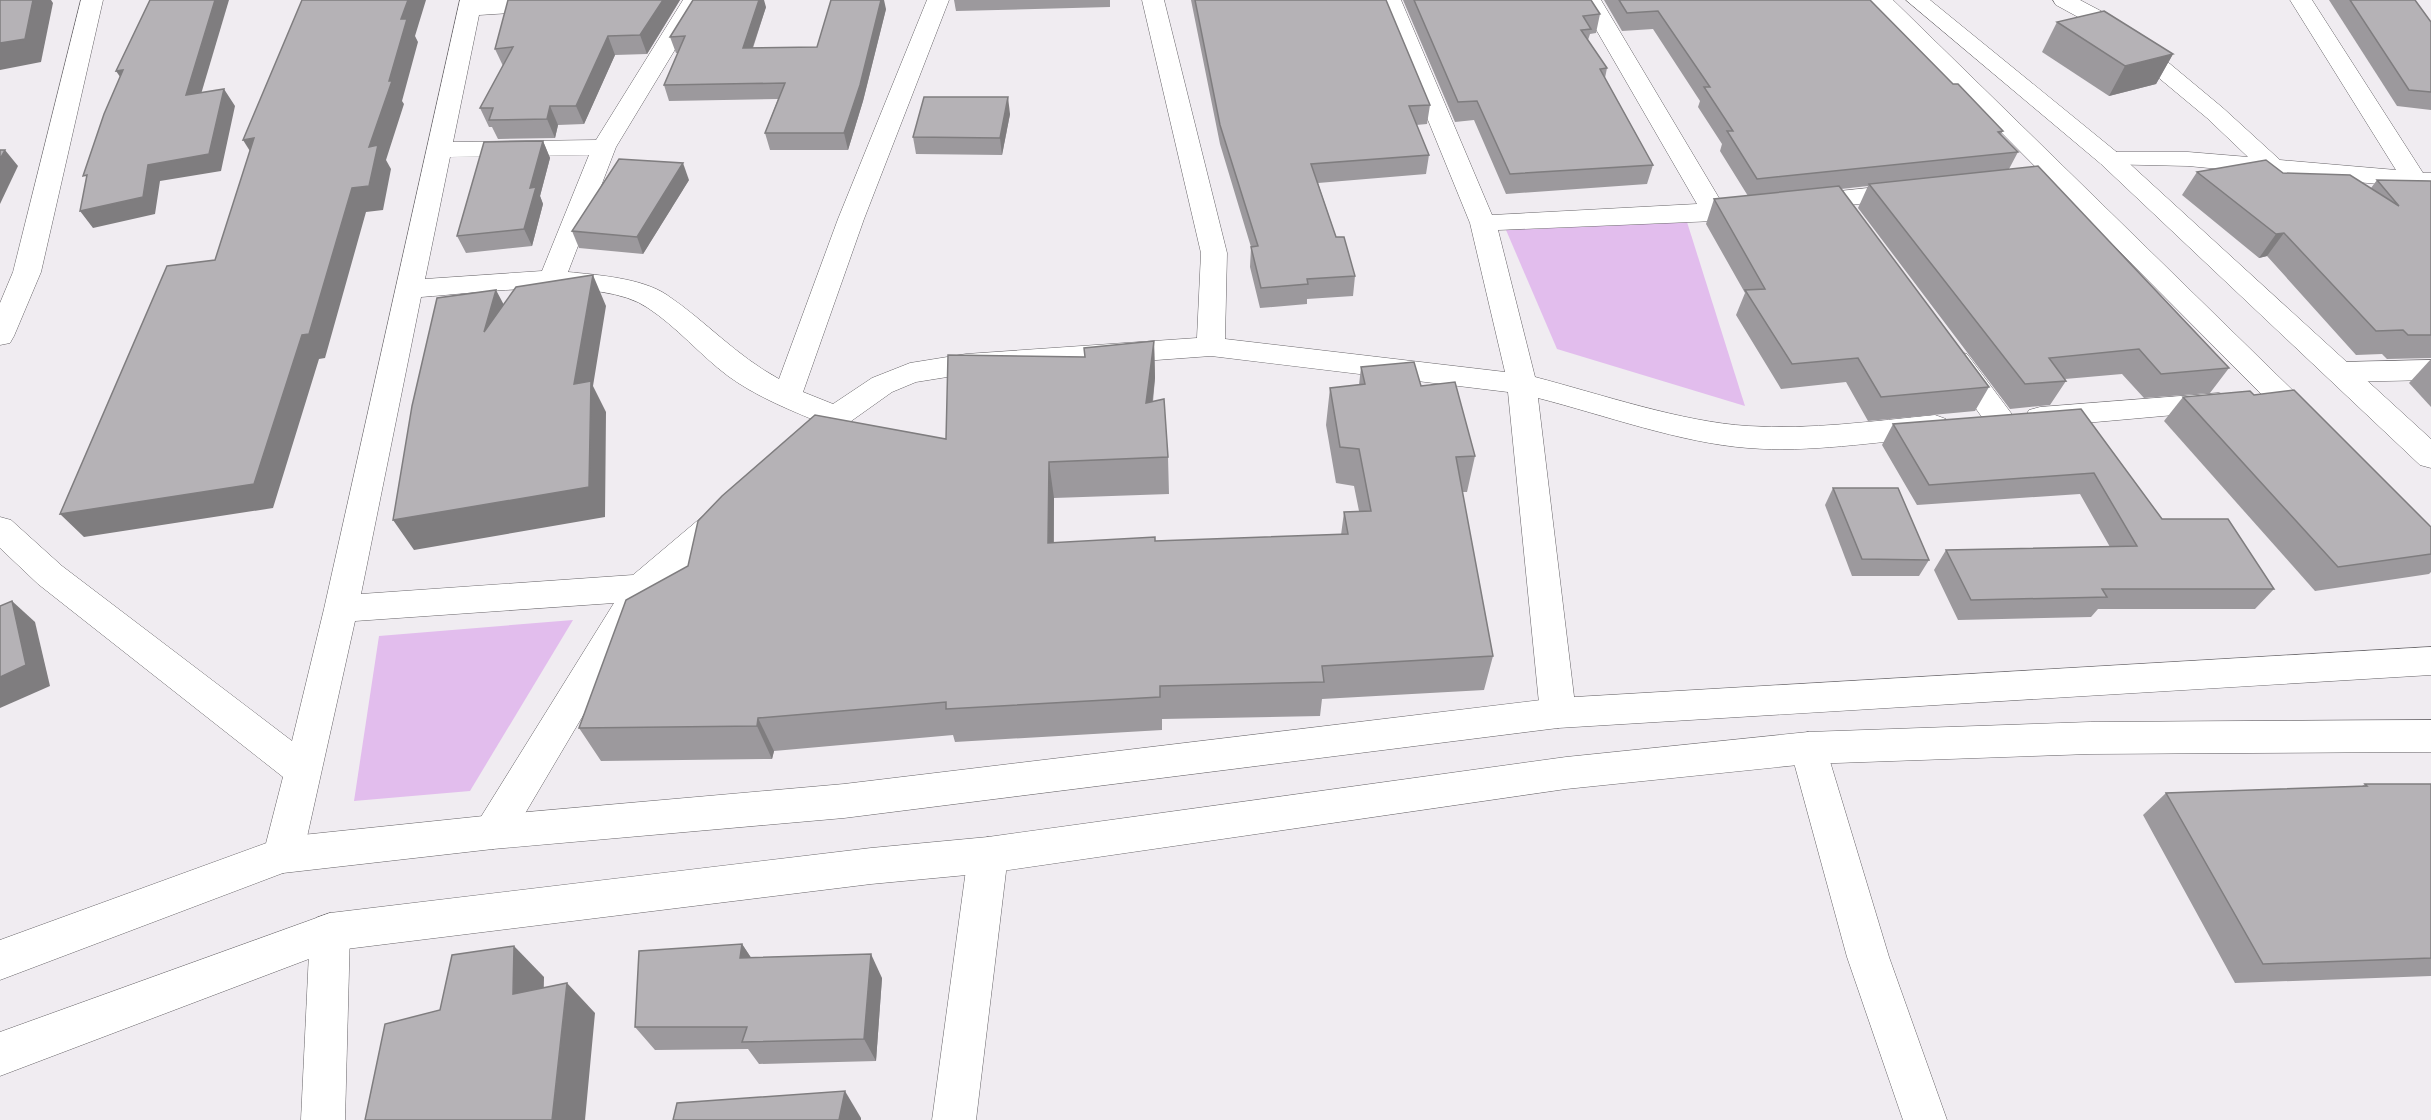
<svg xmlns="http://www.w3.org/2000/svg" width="2431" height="1120" font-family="Signika,sans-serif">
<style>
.green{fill:#e2bded}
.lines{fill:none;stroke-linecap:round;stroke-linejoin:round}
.street-casing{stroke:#666367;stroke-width:1}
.secondary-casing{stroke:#666367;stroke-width:1}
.primary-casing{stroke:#666367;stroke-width:1}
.street{fill:#fff;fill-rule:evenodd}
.secondary{fill:#fff;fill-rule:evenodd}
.primary{fill:#fff;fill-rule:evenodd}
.wall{fill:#9c999d}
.shaded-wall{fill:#7f7d7f}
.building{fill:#b5b2b6;stroke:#7f7d7f;stroke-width:1.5}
</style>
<rect width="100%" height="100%" fill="#f0ecf1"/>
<!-- green -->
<g class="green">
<polygon points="1687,222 1745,406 1557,349 1506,230"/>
<polygon points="573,620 470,791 354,801 379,636"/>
</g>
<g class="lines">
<!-- street casing -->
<g class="street-casing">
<g id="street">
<polygon points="81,0 103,0 41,272 14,336 10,343 0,345 0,303 13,272"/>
<path d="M460,0H635L632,5L624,6L479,15L453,142L596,140L683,0H705L616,147L568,272C598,275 642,278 667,295C707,322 735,355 779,379L838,219L927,0H949L864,219L803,392L833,404L872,378L910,363L966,354L1197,338L1201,253L1142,0H1164L1227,253L1225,339L1505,372L1470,223L1379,0H1401L1492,215L1697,204L1579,0H1601L1722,203L1754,201L1763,204L1767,209L1763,214L1715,221L1498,230L1535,377C1600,394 1682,422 1748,426C1811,430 1873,421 1935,415L1946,419L1950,426L1946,433L1935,437C1873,442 1810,453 1748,448C1681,443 1604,415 1538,398L1576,713L1571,724L1558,728L1545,724L1540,713L1508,392L1211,356L966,374L916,382L892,392L847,424L813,455L802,458L791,455L787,447L791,439L814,420C785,408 754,395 728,376C700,355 677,327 648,308C601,275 478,293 421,297L361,594L633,575L716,505L727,501L738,505L743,513L738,521L653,597L507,844L493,849L479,844L474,832L479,820L614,603L355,621L303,855L297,868L283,873L269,868L263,855L283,777L38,584L0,548V517L11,520L62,566L292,741L324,609ZM589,155L542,271L425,279L450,157Z"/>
<polygon points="2053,0 2080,0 2116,19 2223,108 2280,160 2396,170 2290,0 2312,0 2423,173 2431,173 2431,189 2188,166 2101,164 2098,159 2101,154 2110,152 2188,152 2248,157 2207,118 2100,29 2056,5"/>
<polygon points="1906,184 1915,187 1919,192 1915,197 1802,211 1793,208 1789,203 1793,198 1802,195"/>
<polygon points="1957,351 1967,354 2011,413 2015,420 2011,427 2000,431 1989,427 1947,368 1943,361 1947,354"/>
<polygon points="2431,360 2431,380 2341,382 2331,379 2326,372 2331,365 2341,362"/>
<polygon points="2219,393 2230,396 2234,403 2230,410 2040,427 2029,424 2025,417 2029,410 2040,407"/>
<polygon points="1808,732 1821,737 1826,748 1889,957 1947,1120 1903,1120 1847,957 1790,748 1795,737"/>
<polygon points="988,837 1002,842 1008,855 976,1120 932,1120 968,855 974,842"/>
<polygon points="330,913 344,918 350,932 345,1120 301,1120 310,932 316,918"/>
</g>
</g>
<!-- secondary casing -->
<g class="secondary-casing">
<g id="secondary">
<polygon points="2431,647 2431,675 1558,728 844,818 493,849 283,873 0,980 0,940 283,837 493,815 844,784 1558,698"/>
<polygon points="2431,720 2431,752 2090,754 1808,764 1566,789 988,873 871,884 330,951 0,1076 0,1032 330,913 871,848 988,837 1566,757 1808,732 2090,722"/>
</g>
</g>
<!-- primary casing -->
<g class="primary-casing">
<g id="primary">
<polygon points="1870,0 1893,0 2319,416 2323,423 2319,430 2308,434 2297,430"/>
<polygon points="1906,0 1930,0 2119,154 2431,439 2431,468 2420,465 2101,164"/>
</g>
</g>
<!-- street -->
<use href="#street" class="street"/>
<!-- secondary -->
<use href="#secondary" class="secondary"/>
<!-- primary -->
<use href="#primary" class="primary"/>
</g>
<!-- wall -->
<g class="wall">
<polygon points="508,0 680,0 647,54 615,55 584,124 558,125 555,138 498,139 492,127 489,127 480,108 503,66 495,49"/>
<polygon points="954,0 1110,0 1110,7 956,11"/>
<polygon points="1191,0 1386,0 1430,105 1427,124 1416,125 1429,155 1426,174 1318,183 1336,237 1355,276 1353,296 1307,299 1307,304 1260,308 1250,267 1251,247 1220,144"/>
<polygon points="1403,0 1591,0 1600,14 1596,33 1590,34 1588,40 1607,68 1605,78 1653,165 1647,184 1506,194 1474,120 1455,122"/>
<polygon points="1604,0 1870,0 1953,84 2003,131 2001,134 2018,152 2009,169 2229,368 2210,393 2144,398 2122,374 2065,379 2066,381 2050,405 2010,409 1858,208 1868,186 1841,189 1989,387 1975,411 1868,421 1846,382 1781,389 1736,315 1745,293 1706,224 1714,199 1748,196 1720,151 1722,144 1698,107 1700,101 1653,29 1622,31"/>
<polygon points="2329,0 2415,0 2431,22 2431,110 2397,106"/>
<polygon points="766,7 753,48 817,47 886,9 863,101 848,150 770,150 765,133 778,99 669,101 664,85 678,53 676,53 670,37"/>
<polygon points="2057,22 2173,54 2156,84 2109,96 2042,52"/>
<polygon points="1010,114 1002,155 916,154 913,137"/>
<polygon points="543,141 550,158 540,196 543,204 532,246 466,253 457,236"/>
<polygon points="2197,172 2283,173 2371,188 2377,180 2431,181 2431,358 2387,359 2382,354 2356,355 2267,256 2259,258 2182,195"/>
<polygon points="689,180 643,254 579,248 572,231"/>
<polygon points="1154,341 1155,378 1153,402 1168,457 1169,494 1054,498 1054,543 1155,541 1341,535 1344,512 1359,511 1354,486 1336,483 1326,425 1330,388 1359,385 1361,367 1421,386 1475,456 1467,492 1462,492 1493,656 1484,690 1322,699 1320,716 1162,719 1162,730 955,742 953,735 774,751 772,759 601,761 579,728 946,439 1085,357"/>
<polygon points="2431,359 2431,407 2409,383"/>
<polygon points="2254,395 2431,527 2431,572 2429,574 2315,591 2164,421 2183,397"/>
<polygon points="2081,409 2162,519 2274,589 2255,609 2098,609 2091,617 1958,620 1934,570 1946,550 2110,547 2080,494 1917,505 1882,445 1893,424"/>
<polygon points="1833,488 1929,560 1919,576 1852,576 1825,505"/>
<polygon points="2365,784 2431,784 2431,976 2235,983 2143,815 2166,793 2362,786"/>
<polygon points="742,944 751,958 882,978 876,1061 759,1064 748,1049 655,1050 635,1027"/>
</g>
<!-- shaded-wall -->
<g class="shaded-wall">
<polygon points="33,0 51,0 53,3 41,62 0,70 0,43"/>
<polygon points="215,0 229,0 196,111 186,95"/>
<polygon points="408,0 426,0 415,36 418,42 402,101 404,104 386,160 391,169 383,210 366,212 325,358 319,359 273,508 84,537 60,514 302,335 352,188 369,147 389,81 401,19"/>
<polygon points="663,0 680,0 647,54 640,35"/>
<polygon points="759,0 764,0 766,7 747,64 743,48"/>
<polygon points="881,0 884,0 886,9 863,101 848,150 844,133"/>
<polygon points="608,36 615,55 584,124 576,106"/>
<polygon points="2173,54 2156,84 2109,96 2125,66"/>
<polygon points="123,70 127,87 116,71"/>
<polygon points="224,89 235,106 221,171 160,181 155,214 93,228 80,211"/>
<polygon points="1008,97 1010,114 1002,155 1000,138"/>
<polygon points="550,106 558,125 555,138 547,119"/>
<polygon points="254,138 258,164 243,140"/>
<polygon points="543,141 550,158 540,196 543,204 532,246 524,229 530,188"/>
<polygon points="5,150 18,166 0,204 0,159"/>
<polygon points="683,163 689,180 643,254 637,237"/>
<polygon points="2284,233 2267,256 2259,258 2276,234"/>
<polygon points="593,275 606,306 593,386 606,412 605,517 414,550 393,520 574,384"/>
<polygon points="496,290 512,320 484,332"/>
<polygon points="1154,341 1155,378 1148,440 1146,403"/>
<polygon points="1049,462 1054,498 1053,579 1048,543"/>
<polygon points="12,601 35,622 50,686 0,708 0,677"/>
<polygon points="758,718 774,751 772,759 757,726"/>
<polygon points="742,944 758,968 740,958"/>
<polygon points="514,946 544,977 543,1024 513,994"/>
<polygon points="871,954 882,978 876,1061 864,1039"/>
<polygon points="567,983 595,1013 585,1120 552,1120"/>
<polygon points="845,1091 861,1118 861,1120 839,1120"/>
</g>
<!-- building -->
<g class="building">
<polygon points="0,0 33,0 25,39 0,43"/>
<polygon points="150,0 215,0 186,95 224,89 209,154 148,165 143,197 80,211 87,175 83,176 104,114 123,70 116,71"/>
<polygon points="302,0 408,0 401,19 407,19 389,81 392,81 369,147 378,145 369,186 352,188 309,334 302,335 254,484 60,514 167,266 215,260 254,138 243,140"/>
<polygon points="508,0 663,0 640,35 608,36 576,106 550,106 547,119 489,120 493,108 480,108 513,47 495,49"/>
<polygon points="693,0 759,0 743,48 817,47 831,0 881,0 860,85 844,133 765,133 785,83 664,85 685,36 670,37"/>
<polygon points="1195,0 1386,0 1430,105 1409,106 1429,155 1311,164 1336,237 1344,237 1355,276 1307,279 1308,284 1261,288 1251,247 1258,246 1220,125"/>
<polygon points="1414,0 1591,0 1600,14 1583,16 1591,29 1581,30 1607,68 1600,69 1653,165 1510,174 1477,101 1458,102"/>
<polygon points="1619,0 1870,0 1953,84 1958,84 2003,131 1998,132 2018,152 1757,179 1727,131 1733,131 1704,87 1710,87 1658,11 1627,13"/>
<polygon points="2350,0 2415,0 2431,22 2431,92 2409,90"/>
<polygon points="2104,11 2173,54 2125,66 2057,22"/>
<polygon points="924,97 1008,97 1000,138 913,137"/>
<polygon points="543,141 530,188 536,187 524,229 457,236 484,142"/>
<polygon points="0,150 5,150 0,159"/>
<polygon points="619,159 683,163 637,237 572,231"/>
<polygon points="2266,160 2283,173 2350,175 2399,206 2377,180 2431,181 2431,335 2408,335 2403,330 2376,331 2284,233 2276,234 2197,172"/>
<polygon points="2038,166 2229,368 2161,374 2139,349 2049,358 2066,381 2025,384 1869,184"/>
<polygon points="1839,186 1989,387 1881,397 1858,358 1792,364 1745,290 1765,289 1714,199"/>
<polygon points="593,275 574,384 591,381 589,487 393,520 412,406 437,298 496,290 484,332 516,287"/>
<polygon points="1154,341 1146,403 1164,399 1168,457 1049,462 1048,543 1155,537 1155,541 1348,534 1344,512 1371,511 1359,449 1340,447 1330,388 1365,384 1361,367 1414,362 1421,386 1455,382 1475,456 1456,457 1493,656 1322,666 1324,682 1160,686 1160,697 946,709 946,702 758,718 757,726 579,728 626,600 688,566 698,521 722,496 815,415 946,439 948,355 1085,357 1084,348"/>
<polygon points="2294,390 2431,527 2431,554 2338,567 2183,397 2250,391 2254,395"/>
<polygon points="2081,409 2162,519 2228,519 2274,589 2102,589 2107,597 1971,600 1946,550 2137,546 2094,473 1929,485 1893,424"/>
<polygon points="1833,488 1898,488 1929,560 1862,559"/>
<polygon points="12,601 26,665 0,677 0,606"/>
<polygon points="2365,784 2431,784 2431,958 2263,964 2166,793 2367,786"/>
<polygon points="742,944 740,958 871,954 864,1039 742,1042 747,1027 635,1027 639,951"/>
<polygon points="514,946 513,994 567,983 552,1120 365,1120 385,1024 440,1010 452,955"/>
<polygon points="845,1091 839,1120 673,1120 677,1103"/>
</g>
</svg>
